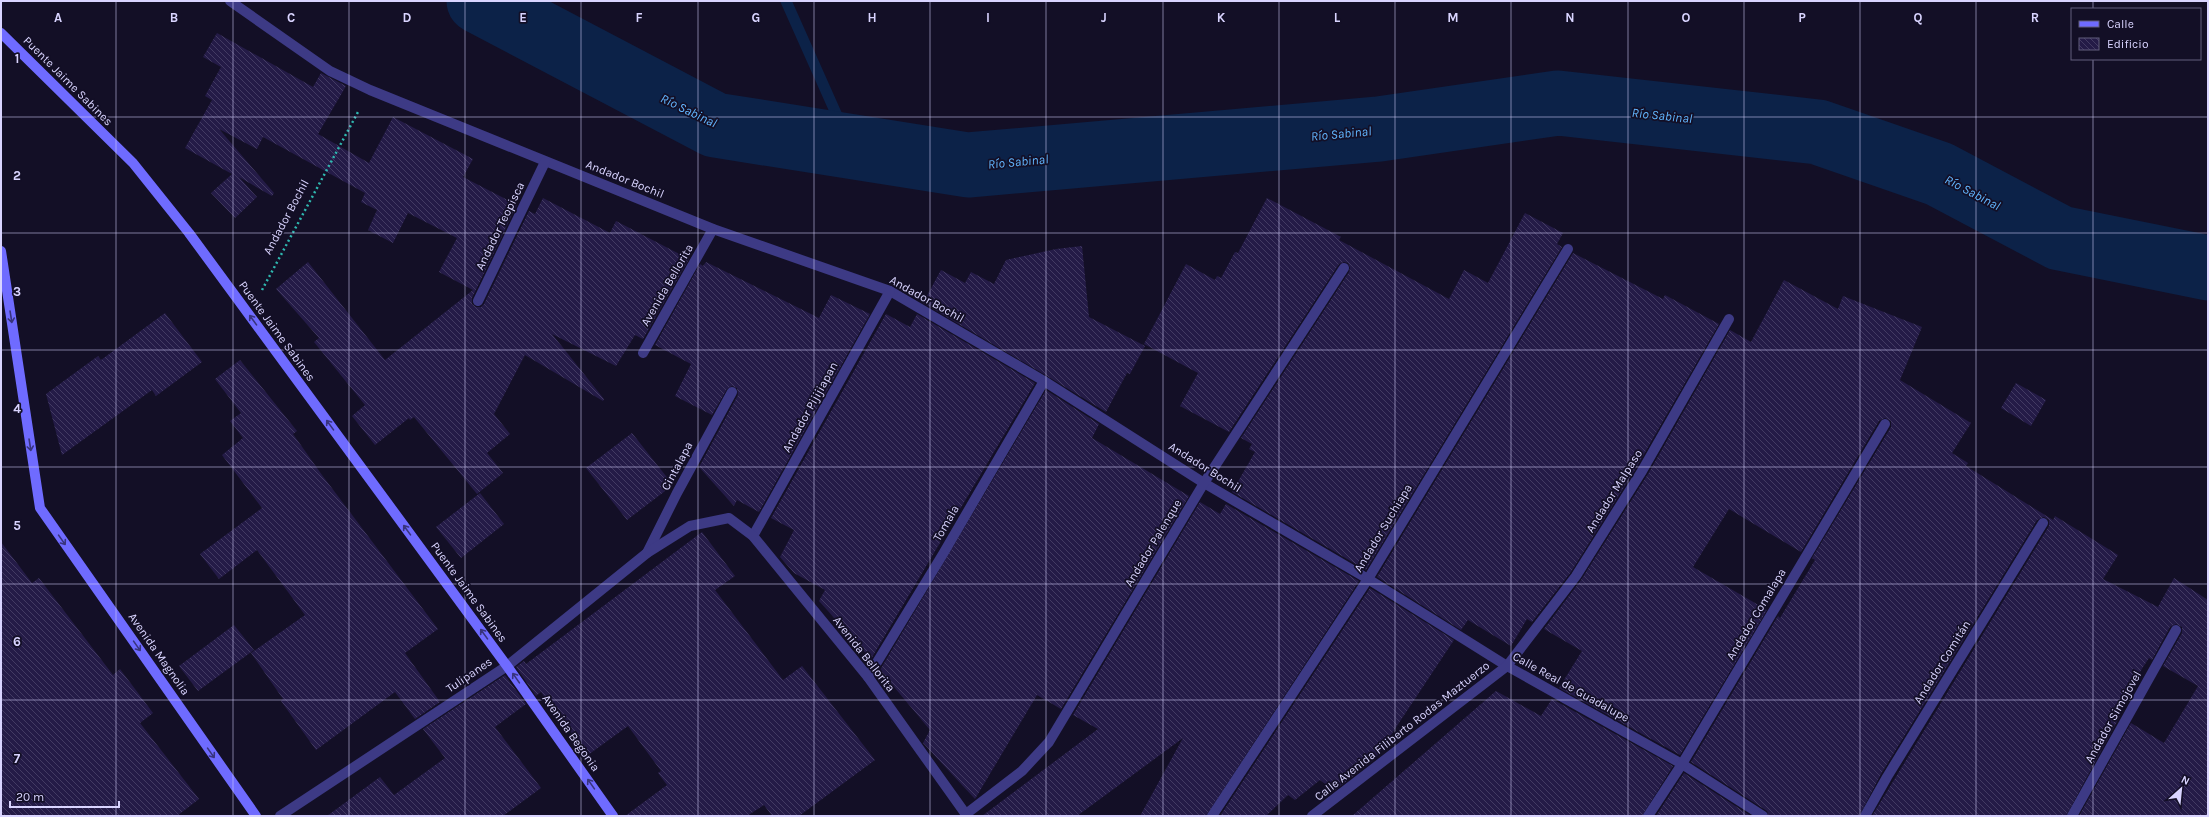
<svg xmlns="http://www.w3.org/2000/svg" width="2209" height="817" font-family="Karla,sans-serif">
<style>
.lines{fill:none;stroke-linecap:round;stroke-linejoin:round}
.stream{stroke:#0c2248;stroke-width:11}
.river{stroke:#0c2248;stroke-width:65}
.building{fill:url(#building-back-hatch)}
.path{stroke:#2fb8b0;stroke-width:2.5;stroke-dasharray:2 3;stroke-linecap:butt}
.minor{stroke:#3d3a85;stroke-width:10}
.secondary{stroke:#6f6bff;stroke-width:10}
.oneway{stroke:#38347d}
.grid{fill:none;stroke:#d9d4ff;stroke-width:1;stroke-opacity:0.55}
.labels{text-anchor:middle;stroke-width:3.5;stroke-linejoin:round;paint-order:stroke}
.street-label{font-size:12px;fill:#d9d4ff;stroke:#130f26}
.water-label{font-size:13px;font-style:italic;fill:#62b6ff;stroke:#130f26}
.grid-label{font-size:13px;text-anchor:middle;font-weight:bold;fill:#d9d4ff;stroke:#130f26;stroke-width:3.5;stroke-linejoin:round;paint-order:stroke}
</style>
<defs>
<pattern id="building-back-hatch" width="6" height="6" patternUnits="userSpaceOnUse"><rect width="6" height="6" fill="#241b47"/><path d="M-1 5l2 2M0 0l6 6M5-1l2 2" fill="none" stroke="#433b63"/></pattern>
</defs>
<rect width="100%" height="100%" fill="#130f26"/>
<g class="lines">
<!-- stream -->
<polyline class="stream" points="786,1 851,147"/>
<!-- river -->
<polyline class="river" points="479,1 715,125 968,165 1379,129 1558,103 1818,132 1939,174 2060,238 2208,268"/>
</g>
<!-- building -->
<g class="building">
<polygon points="217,33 313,87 321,73 346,86 318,134 369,163 393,117 473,159 463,177 517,205 472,298 472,304 476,307 481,307 484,304 529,211 535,214 543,198 610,233 616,221 689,259 643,339 635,335 616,366 552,334 604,399 603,401 525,355 494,414 510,434 487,453 503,473 477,494 414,417 410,420 409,418 375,445 352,416 365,405 314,342 319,338 276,289 308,262 385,360 473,290 439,272 457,238 408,213 393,243 368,230 377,210 361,202 365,193 263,137 257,149 219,129 274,193 272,196 239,177 257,197 235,218 211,193 232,174 185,148 212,100 205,96 221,67 203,57"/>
<polygon points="1267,198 1341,237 1339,240 1449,299 1464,270 1488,283 1525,213 1563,233 1557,244 1562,247 1366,570 1232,492 1255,452 1249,449 1252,444 1241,438 1349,272 1350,268 1348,263 1344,262 1339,264 1229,432 1180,406 1198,373 1144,344 1186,264 1215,280 1217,276 1221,278 1235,252 1238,253"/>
<polygon points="1082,246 1089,317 1145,346 1130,374 1127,373 1106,412 1047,376 923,303 941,270 965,283 971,272 994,284 1006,260 1056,249"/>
<polygon points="1573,253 1663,299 1665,295 1719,324 1636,468 1571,572 1532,622 1527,619 1511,646 1468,620 1461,630 1377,577"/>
<polygon points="706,262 819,318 831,295 870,314 759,512 737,500 734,506 699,467 738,395 737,388 732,386 727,389 712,415 675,396 691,364 655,345 700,264 703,266"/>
<polygon points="1784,280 1838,309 1843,296 1922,327 1900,380 1971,423 1952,453 1968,463 1966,466 2053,520 2055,516 2118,555 2103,579 2158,607 2174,578 2208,600 2208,816 2079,816 2131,723 2164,743 2198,686 2163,666 2182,633 2182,627 2176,624 2170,627 2152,660 2149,658 2114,712 2120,716 2066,816 1872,816 2049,526 2049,520 2044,517 2037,520 1881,774 1859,816 1769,816 1767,811 1691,762 1778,616 1780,618 1815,560 1812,558 1891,427 1891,421 1885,418 1879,421 1801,552 1729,509 1693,567 1767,610 1680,755 1559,688 1582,651 1544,629 1581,580 1648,474 1730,330 1751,342"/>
<polygon points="165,313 202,362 156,396 152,390 62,455 46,394 98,356 101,360"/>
<polygon points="886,314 910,327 917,314 1035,383 871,659 819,601 825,590 794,573 780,557 794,530 771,518"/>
<polygon points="240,360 297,431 293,434 322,475 438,629 405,653 440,702 415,719 395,692 316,750 281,701 283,699 251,653 305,615 257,550 219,579 200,554 262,508 222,455 243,438 230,421 241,413 215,379"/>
<polygon points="2016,383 2046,400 2031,426 2001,408"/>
<polygon points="1046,390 1099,424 1092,438 1189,496 1061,709 1037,695 975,799 923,743 930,730 880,670"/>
<polygon points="632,433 673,485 627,520 586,468"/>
<polygon points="480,493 504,524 461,558 436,527"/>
<polygon points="1200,502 1220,514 1226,504 1359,581 1206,816 1140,816 1183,738 1077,816 982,816 1098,729 1073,715"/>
<polygon points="702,532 735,576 715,590 783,680 802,666 875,760 799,816 772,816 764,805 747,816 625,816 667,785 658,773 661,771 628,726 588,755 541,692 536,696 516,667 524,661 526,664"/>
<polygon points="1,542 32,583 39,578 113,675 120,669 153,713 140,723 199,799 177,816 1,816"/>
<polygon points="1370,588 1454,640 1375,759 1334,791 1320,780 1295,800 1288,795 1266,816 1220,816"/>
<polygon points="234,625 254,650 198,691 179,666"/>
<polygon points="505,675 526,704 495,727 541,788 503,816 327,816 380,777 394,795 445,758 423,729"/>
<polygon points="1496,691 1541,716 1552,699 1673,766 1642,816 1352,816"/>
<polygon points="1684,773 1751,816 1656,816"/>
</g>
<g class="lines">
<!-- path -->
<polyline class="path" points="262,290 358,112"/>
<!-- minor -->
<g class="minor">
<polyline points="230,1 330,71 370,90 713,229 890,291 1044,381 1204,483 1368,579 1507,666 1682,764 1763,816"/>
<polyline points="478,301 545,162"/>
<polyline points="643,353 713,229"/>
<polyline points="753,536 890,291"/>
<polyline points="647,553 677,493 732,392"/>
<polyline points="868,677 943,554 1044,381"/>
<polyline points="966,814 1022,771 1049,742 1204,483 1344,268"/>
<polyline points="280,816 507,666 647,553 690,526 729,518 753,536 868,677 967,816"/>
<polyline points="1212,816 1368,579 1568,249"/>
<polyline points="1312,816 1507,666 1576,576 1642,471 1729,319"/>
<polyline points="1648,816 1682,764 1885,424"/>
<polyline points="1865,816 1887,777 2043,523"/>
<polyline points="2072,816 2176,630"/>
</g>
<!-- secondary -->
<g class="secondary">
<polyline points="1,33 133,163 189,233 507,666 613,816"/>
<polyline points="1,251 40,508 256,816"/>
</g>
</g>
<!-- one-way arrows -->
<defs><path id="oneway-shaft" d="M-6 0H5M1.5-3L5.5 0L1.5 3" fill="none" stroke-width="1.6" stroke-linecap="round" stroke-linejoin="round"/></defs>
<g class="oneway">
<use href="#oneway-shaft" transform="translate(11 317) rotate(81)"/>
<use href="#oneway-shaft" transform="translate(253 320) rotate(-126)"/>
<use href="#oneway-shaft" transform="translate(330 425) rotate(-126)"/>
<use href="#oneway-shaft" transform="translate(30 445) rotate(81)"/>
<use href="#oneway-shaft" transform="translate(407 530) rotate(-126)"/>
<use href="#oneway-shaft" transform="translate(62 540) rotate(55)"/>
<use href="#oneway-shaft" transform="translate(484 634) rotate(-126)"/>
<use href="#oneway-shaft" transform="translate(137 646) rotate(55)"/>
<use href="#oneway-shaft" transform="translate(516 678) rotate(-125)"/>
<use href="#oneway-shaft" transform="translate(211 753) rotate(55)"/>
<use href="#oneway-shaft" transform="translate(591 784) rotate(-125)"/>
</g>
<!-- grid -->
<path class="grid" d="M116,1V816M233,1V816M349,1V816M465,1V816M581,1V816M698,1V816M814,1V816M930,1V816M1046,1V816M1163,1V816M1279,1V816M1395,1V816M1511,1V816M1628,1V816M1744,1V816M1860,1V816M1976,1V816M2093,1V9M2093,59V816M1,117H2208M1,233H2208M1,350H2208M1,467H2208M1,584H2208M1,700H2208"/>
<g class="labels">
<!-- street labels -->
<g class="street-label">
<text transform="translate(68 81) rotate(45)" y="4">Puente Jaime Sabines</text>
<text transform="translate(625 179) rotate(22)" y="4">Andador Bochil</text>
<text transform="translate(286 217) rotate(-62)" y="4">Andador Bochil</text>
<text transform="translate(500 226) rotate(-64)" y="4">Andador Teopisca</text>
<text transform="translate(667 285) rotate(-60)" y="4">Avenida Bellorita</text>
<text transform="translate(927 299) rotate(29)" y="4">Andador Bochil</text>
<text transform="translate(277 331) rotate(54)" y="4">Puente Jaime Sabines</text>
<text transform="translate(810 407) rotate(-61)" y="4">Andador Pijijiapan</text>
<text transform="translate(677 466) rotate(-62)" y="4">Cintalapa</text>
<text transform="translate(1205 467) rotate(32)" y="4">Andador Bochil</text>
<text transform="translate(1614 491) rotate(-58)" y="4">Andador Malpaso</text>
<text transform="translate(946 523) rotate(-60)" y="4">Tomala</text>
<text transform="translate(1383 528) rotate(-59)" y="4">Andador Suchiapa</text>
<text transform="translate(1153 543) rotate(-59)" y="4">Andador Palenque</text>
<text transform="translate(469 592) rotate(54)" y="4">Puente Jaime Sabines</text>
<text transform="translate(1756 614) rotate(-59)" y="4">Andador Comalapa</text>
<text transform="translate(159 654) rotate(55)" y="4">Avenida Magnolia</text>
<text transform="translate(864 654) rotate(52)" y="4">Avenida Bellorita</text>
<text transform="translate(1942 662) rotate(-58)" y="4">Andador Comitán</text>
<text transform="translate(469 675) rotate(-34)" y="4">Tulipanes</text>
<text transform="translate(1571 687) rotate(29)" y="4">Calle Real de Guadalupe</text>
<text transform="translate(2113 717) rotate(-61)" y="4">Andador Simojovel</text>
<text transform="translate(1402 731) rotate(-38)" y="4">Calle Avenida Filiberto Rodas Maztuerzo</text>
<text transform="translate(571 733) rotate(55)" y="4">Avenida Begonia</text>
</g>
<!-- water labels -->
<g class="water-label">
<text transform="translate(689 110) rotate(26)" y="5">Río Sabinal</text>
<text transform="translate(1662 115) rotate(6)" y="5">Río Sabinal</text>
<text transform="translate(1341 133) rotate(-5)" y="5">Río Sabinal</text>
<text transform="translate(1018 161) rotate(-5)" y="5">Río Sabinal</text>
<text transform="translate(1973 192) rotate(28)" y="5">Río Sabinal</text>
</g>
</g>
<g class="grid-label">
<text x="58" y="22">A</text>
<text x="174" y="22">B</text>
<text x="291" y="22">C</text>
<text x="407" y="22">D</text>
<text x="523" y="22">E</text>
<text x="639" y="22">F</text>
<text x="756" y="22">G</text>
<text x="872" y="22">H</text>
<text x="988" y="22">I</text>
<text x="1104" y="22">J</text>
<text x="1221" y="22">K</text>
<text x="1337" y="22">L</text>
<text x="1453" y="22">M</text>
<text x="1570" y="22">N</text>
<text x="1686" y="22">O</text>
<text x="1802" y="22">P</text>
<text x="1918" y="22">Q</text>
<text x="2035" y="22">R</text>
<text x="17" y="63">1</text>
<text x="17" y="180">2</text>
<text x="17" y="296">3</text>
<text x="17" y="413">4</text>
<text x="17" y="530">5</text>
<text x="17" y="646">6</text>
<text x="17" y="763">7</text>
</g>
<!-- border -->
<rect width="2209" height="817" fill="none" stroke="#d9d4ff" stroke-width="4"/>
<!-- legend -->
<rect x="2071" y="8" width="130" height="52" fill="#130f26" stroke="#625e7d"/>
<rect x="2079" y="21" width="20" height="6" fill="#6f6bff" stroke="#625e7d"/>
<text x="2107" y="28" font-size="12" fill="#d9d4ff">Calle</text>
<rect x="2079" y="38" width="20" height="12" fill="url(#building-back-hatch)" stroke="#625e7d"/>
<text x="2107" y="48" font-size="12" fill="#d9d4ff">Edificio</text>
<!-- north arrow -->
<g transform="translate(2181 789) rotate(27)" stroke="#130f26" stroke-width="3" paint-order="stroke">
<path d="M0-3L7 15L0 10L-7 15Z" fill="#d9d4ff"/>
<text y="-6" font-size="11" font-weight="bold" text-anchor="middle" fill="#d9d4ff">N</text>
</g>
<!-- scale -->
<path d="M10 801v6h109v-6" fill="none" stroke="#d9d4ff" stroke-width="2"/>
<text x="16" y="801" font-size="12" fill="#d9d4ff" stroke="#130f26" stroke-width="3" paint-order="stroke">20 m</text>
</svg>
